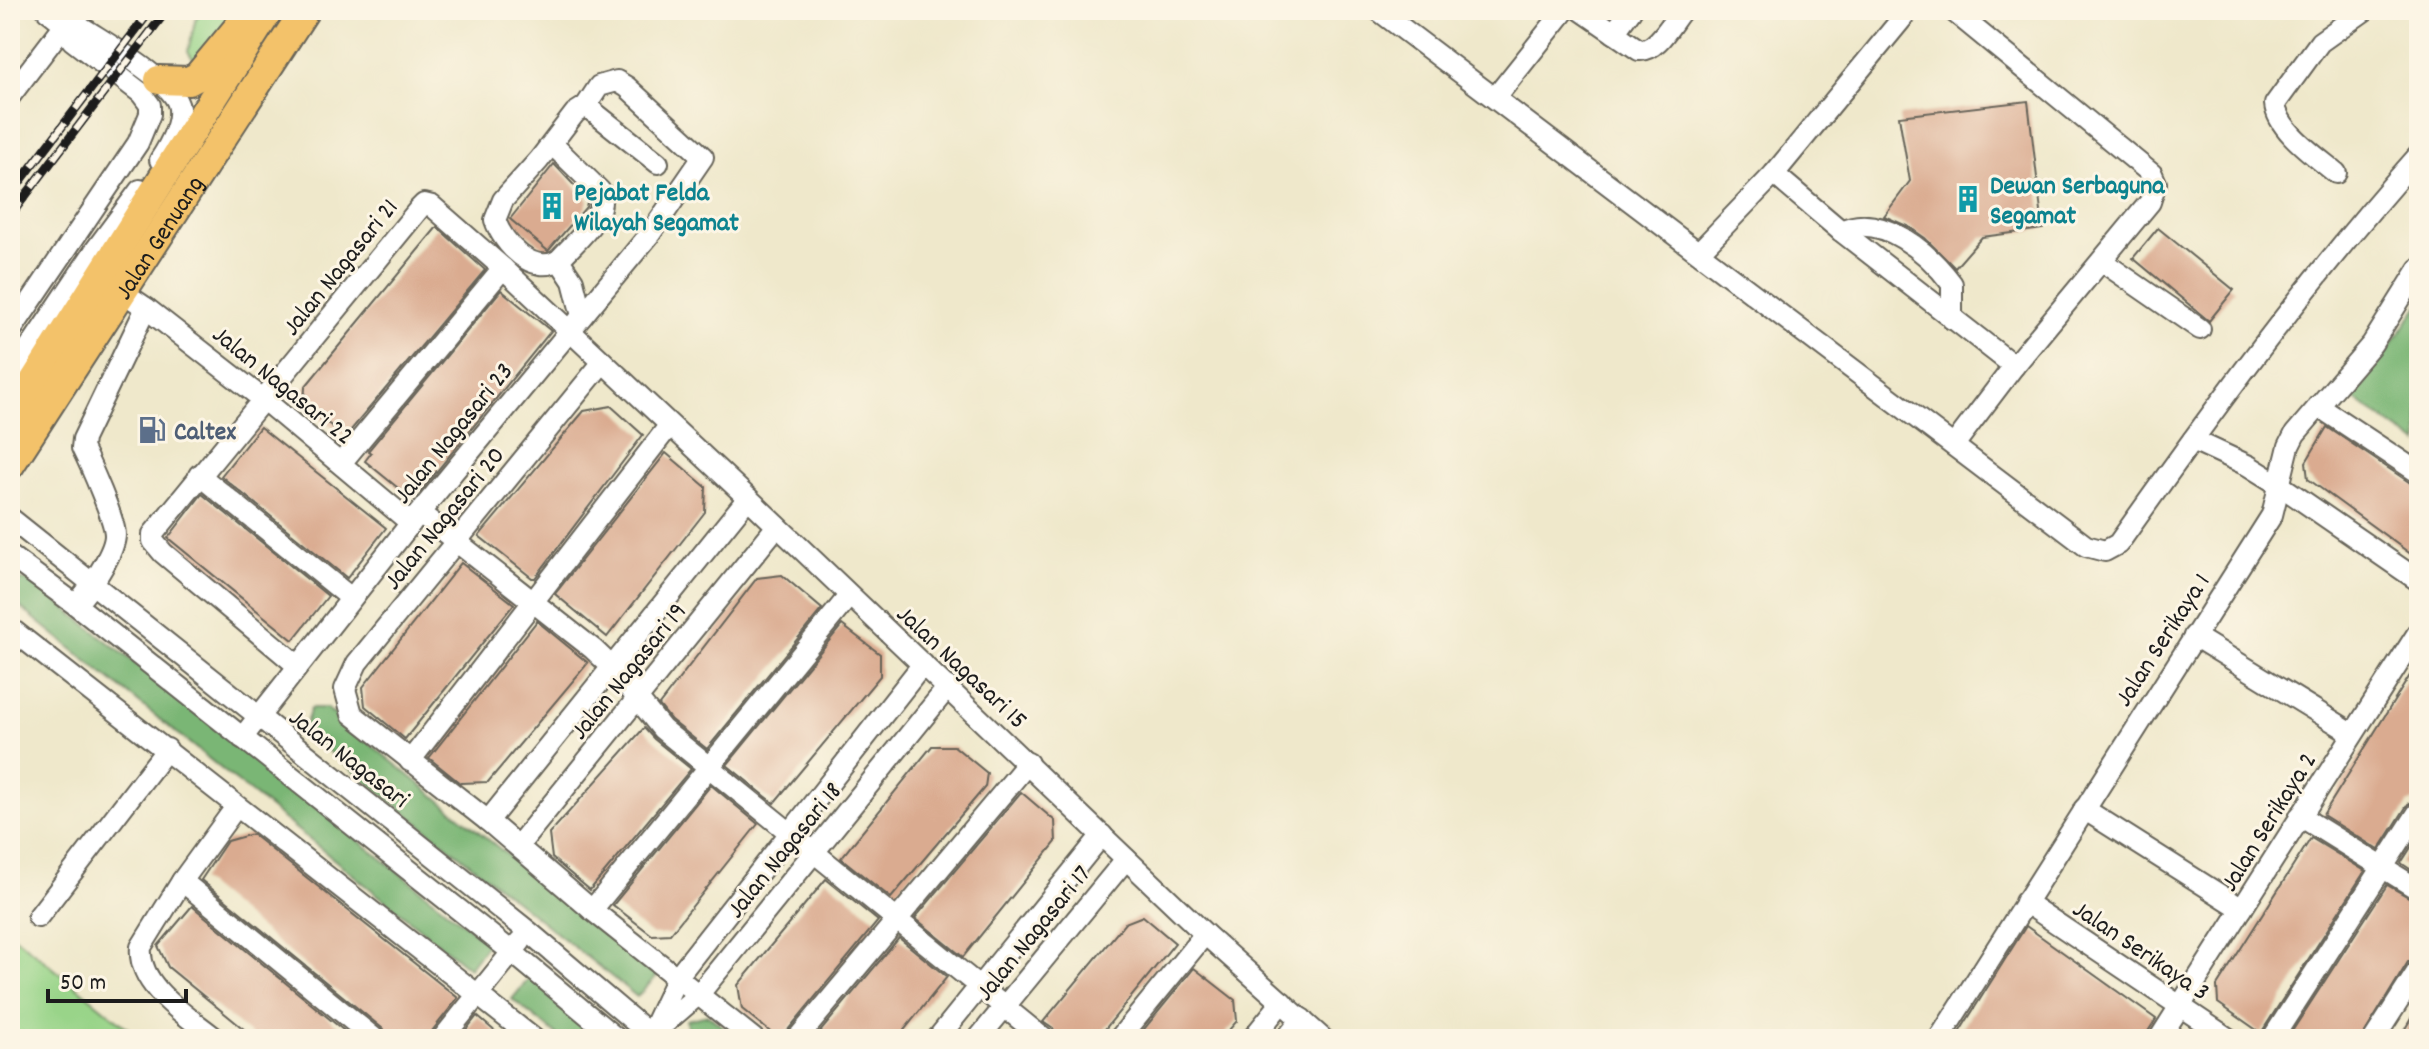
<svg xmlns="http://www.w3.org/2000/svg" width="2429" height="1049" font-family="Dekko,sans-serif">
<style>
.green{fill:#99d489;stroke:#5a7852;stroke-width:2}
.forest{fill:#7ab675;stroke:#4b6948;stroke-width:2}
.building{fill:#daab90}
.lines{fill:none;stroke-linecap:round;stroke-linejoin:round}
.minor-casing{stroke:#666359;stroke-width:24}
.highway-casing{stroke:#666359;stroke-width:32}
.minor{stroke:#fff;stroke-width:20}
.highway{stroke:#f3c26a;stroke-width:28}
.rail-casing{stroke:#1c1c1c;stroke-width:9}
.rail{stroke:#fcf5e5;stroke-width:6;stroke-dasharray:18;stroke-linecap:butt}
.labels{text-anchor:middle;stroke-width:6;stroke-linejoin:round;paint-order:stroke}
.culture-label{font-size:26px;font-weight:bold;fill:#0d838f;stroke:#fcf5e5;text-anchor:start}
.street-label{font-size:26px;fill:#1c1c1c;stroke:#fcf5e5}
.service-label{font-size:26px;font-weight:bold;fill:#4e5e75;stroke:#fcf5e5;text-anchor:start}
</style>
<rect width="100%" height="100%" fill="#fcf5e5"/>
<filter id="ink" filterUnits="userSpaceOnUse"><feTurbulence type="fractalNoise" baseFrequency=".0125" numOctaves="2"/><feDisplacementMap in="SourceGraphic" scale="16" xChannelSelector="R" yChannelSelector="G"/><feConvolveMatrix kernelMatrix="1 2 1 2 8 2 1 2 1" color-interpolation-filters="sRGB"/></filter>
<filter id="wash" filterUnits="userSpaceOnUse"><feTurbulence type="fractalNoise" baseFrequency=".006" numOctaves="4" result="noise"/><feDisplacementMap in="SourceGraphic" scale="32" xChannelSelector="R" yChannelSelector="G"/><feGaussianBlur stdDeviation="1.8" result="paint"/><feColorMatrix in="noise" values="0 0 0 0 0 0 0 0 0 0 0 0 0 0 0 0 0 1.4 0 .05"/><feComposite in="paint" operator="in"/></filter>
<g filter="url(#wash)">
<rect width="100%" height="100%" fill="#efe8cb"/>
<!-- green -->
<g class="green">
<polygon points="203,10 241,10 197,65 188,51 196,18"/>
<polygon points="10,933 141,1039 10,1039"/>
</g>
<!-- forest -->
<g class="forest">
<polygon points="2419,305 2419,444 2354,399"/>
<polygon points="19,580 30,580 488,943 469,968 20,607 16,589"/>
<polygon points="311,708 326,708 657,976 637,997 303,731"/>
<polygon points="531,976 608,1039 562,1039 512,999"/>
<polygon points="708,1015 738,1039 689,1039 686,1020"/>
</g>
<g id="blocks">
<!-- building -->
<g class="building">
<polygon points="2028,101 2043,229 1982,237 1955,268 1925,238 1909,227 1884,216 1910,181 1899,116"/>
<polygon points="554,164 588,200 586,207 548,251 510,219"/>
<polygon points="437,227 485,270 346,436 304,407 305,387"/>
<polygon points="2158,228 2234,290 2209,321 2133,258"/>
<polygon points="501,290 551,331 420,492 403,492 365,461 371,453 368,451"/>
<polygon points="611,406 643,435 535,578 532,578 479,536 584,411"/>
<polygon points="260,427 386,528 347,578 221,476"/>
<polygon points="2327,427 2412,484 2419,486 2419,560 2308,479 2306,462"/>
<polygon points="666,453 706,487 705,512 607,637 555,594"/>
<polygon points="202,494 328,596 293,640 168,538"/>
<polygon points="461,563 514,604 405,739 365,706 363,687"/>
<polygon points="782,575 822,609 707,749 671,720 659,705 757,578"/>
<polygon points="537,621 588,663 488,782 460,783 429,758"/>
<polygon points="842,625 880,654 880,676 774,803 727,765"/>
<polygon points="2419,661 2419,798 2408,804 2379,850 2323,815"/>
<polygon points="644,728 654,739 691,769 590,890 552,858 549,834"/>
<polygon points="932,746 954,746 987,773 985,787 891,898 841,858"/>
<polygon points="711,785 758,824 670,934 652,935 613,905"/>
<polygon points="1021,792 1055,821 1056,842 963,957 915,918"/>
<polygon points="252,834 458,998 432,1031 429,1039 388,1039 383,1029 201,880 227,841"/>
<polygon points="2419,835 2419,875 2401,863"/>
<polygon points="2311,838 2365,871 2261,1033 2218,1003 2217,986"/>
<polygon points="826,879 878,921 787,1031 784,1039 779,1039 742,1009 738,985"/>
<polygon points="2387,885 2419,903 2419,951 2415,957 2408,962 2361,1039 2287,1039"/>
<polygon points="192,906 354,1039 256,1039 168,967 158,946"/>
<polygon points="1143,916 1175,943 1097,1039 1057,1039 1053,1029 1043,1022 1125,923"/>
<polygon points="2026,926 2156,1019 2143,1039 1955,1039"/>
<polygon points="899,938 947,977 897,1039 814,1039"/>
<polygon points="1194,968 1235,1000 1237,1021 1221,1039 1136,1039"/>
<polygon points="2419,1005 2419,1039 2399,1039"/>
<polygon points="477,1016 504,1039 459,1039"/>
</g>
</g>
</g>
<g filter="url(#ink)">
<use href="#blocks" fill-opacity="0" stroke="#666359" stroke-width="2"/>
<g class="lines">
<!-- minor casing -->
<g class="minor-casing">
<g id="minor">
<path d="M1378,10L2086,546L2105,551L2118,544C2213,410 2310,277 2419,155"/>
<path d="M1581,10L1639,50C1657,52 1671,23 1682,10"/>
<polyline points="1952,10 2152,174 2156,183 2150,202 2014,366 1954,445"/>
<path d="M65,24L80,26C102,41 176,82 179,108C181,125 169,146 160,160"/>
<polyline points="1614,33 1631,10"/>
<polyline points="10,96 65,24"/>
<polyline points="1495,98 1565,10"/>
<path d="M552,144L600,191C608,217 575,241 559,260L573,281L582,316"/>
<path d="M2336,173C2317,157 2277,130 2275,104L2320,42L2365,10"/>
<polyline points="1774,174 1841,231 2014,366"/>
<path d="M1841,231C1881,211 1929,253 1952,284V319"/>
<polyline points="1699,252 1774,174 1909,10"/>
<path d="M559,260C533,276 503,244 495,220L503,200L539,160L575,113L586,106L658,163"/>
<polyline points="2103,262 2200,329"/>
<polyline points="121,291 146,308 264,400 411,523"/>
<polyline points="10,332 138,143 150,114 150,105 141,93 72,40 65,24 47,10"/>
<polyline points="603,362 357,663 345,689 352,714 488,821 592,910 754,1039"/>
<polyline points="10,377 94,252 140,190"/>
<polyline points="2318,406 2419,473"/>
<polyline points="2193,440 2249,466 2281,486 2419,581"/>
<polyline points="341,463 503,268"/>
<polyline points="199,475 351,598"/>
<polyline points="420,513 593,649 613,668 662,729 1044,1039"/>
<polyline points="10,518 529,932 655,1039"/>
<polyline points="10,556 76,605 512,952 617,1039"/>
<path d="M83,596C93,584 115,551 115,535C115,520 90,464 82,448L83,439L146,308"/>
<polyline points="10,628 534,1039"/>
<polyline points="2194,636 2352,733"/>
<polyline points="297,665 163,553 153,541 153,534 419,209 424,204 432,206 503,268 748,498 1205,934 1323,1039"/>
<polyline points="242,738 411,523 650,234 703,157 627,87 617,81 599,86 586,106"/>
<polyline points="410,761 669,426"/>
<polyline points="2084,809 2242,909"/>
<polyline points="2300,816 2419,890"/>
<polyline points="488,821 748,498"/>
<polyline points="518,846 777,526"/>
<polyline points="182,881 375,1039"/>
<polyline points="2025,902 2229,1039"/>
<polyline points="592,910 849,596"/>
<polyline points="38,917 167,749"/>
<polyline points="657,1030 699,994 948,687"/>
<path d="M216,1039C188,1016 137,987 141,947L182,881L236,807"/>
<polyline points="442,1039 521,941"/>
<polyline points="648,1039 677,977 923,664"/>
<polyline points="797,1039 1028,763"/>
<polyline points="937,1039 1102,835"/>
<polyline points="978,1039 1126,859"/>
<polyline points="1119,1039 1205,934"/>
<polyline points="1252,1039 1282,1002"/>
<polyline points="1286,1039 1302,1019"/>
<polyline points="1939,1039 2272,515 2289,446 2295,434 2372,344 2419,269"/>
<polyline points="2159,1039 2419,631"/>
<polyline points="2272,1039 2419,811"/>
<polyline points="2374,1039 2419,969"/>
</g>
</g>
<!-- highway casing -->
<g class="highway-casing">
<g id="highway">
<polyline points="159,80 189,81 198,76 241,24"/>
<polyline points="10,419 269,10"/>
<path id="s1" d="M10,465L305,10"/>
</g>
</g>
<!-- minor -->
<use href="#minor" class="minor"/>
<!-- highway -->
<use href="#highway" class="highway"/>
<!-- rail casing -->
<g class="rail-casing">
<g id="rail">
<polyline points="10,195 151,10"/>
<polyline points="10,216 167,10"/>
</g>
</g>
<!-- rail -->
<use href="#rail" class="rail"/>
</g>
</g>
<!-- icons -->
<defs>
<g id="building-bare" transform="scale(2.16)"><path d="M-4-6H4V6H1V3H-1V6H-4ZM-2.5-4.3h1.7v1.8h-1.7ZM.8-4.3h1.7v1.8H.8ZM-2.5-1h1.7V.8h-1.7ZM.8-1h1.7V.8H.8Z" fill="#0f9aa8" stroke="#fcf5e5" stroke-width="2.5" paint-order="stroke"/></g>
<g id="fuel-bare" transform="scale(2.16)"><path d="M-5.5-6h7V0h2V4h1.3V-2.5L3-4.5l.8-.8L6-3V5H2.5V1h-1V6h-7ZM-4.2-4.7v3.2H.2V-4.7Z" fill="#5c6f8a" stroke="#fcf5e5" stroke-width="2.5" paint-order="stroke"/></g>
</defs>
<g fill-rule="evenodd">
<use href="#building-bare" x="1968" y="199"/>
<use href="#building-bare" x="552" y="206"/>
<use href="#fuel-bare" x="152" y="430"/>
</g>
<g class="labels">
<!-- culture labels -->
<g class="culture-label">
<text x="1990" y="193">Dewan Serbaguna<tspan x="1990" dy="30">Segamat</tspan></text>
<text x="574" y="200">Pejabat Felda<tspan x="574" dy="30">Wilayah Segamat</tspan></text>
</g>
<!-- street labels -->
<g class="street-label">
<text dy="9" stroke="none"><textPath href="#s1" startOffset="272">Jalan Genuang</textPath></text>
<text transform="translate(339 266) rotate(-51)" y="9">Jalan Nagasari 21</text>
<text transform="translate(284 384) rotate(39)" y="9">Jalan Nagasari 22</text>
<text transform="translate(452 432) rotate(-51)" y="9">Jalan Nagasari 23</text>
<text transform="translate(443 517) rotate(-51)" y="9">Jalan Nagasari 20</text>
<text transform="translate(2161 639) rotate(-57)" y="9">Jalan Serikaya 1</text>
<text transform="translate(963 666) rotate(43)" y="9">Jalan Nagasari 15</text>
<text transform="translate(627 670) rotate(-51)" y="9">Jalan Nagasari 19</text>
<text transform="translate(350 757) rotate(38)" y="9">Jalan Nagasari</text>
<text transform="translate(2267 821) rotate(-58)" y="9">Jalan Serikaya 2</text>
<text transform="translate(783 849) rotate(-51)" y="9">Jalan Nagasari 18</text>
<text transform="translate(1032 932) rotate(-51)" y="9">Jalan Nagasari 17</text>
<text transform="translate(2142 949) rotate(34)" y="9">Jalan Serikaya 3</text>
</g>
<!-- service labels -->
<g class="service-label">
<text x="174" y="439">Caltex</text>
</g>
</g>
<!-- margin -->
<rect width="2429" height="1049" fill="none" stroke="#fcf5e5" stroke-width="40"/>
<!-- scale -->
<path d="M48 989v12h138v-12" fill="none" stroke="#1c1c1c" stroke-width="4"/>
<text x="60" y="989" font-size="24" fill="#1c1c1c" stroke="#fcf5e5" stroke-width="6" paint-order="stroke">50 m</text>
</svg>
